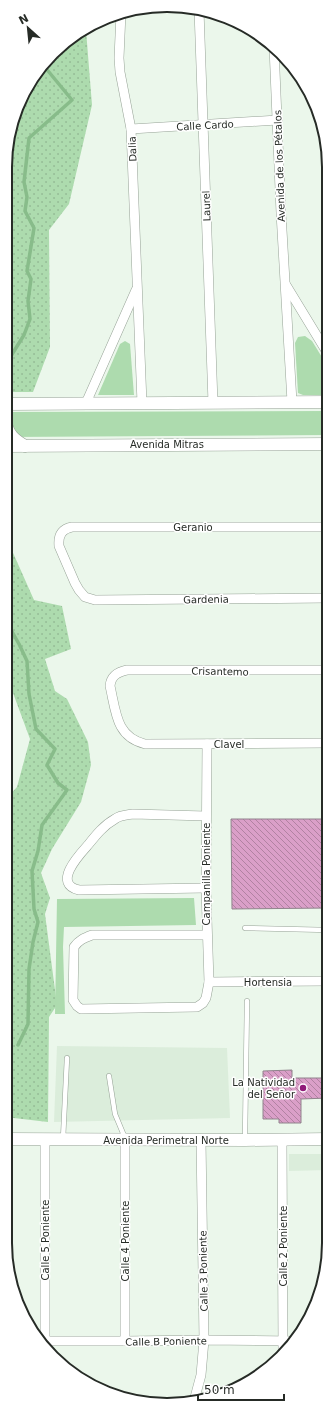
<svg xmlns="http://www.w3.org/2000/svg" width="334" height="1410" font-family="'DejaVu Sans',sans-serif">
<style>
.built{fill:#dbeddb}
.grass{fill:url(#grass-dots)}
.park{fill:#addbae}
.lines{fill:none;stroke-linecap:round;stroke-linejoin:round}
.stream{stroke:#88bc8a;stroke-width:3.5}
.building{fill:url(#building-back-hatch);stroke:#90838c}
.service-casing{stroke:#97a397;stroke-width:5.5}
.minor-casing{stroke:#97a397;stroke-width:10}
.tertiary-casing{stroke:#97a397;stroke-width:13}
.path{stroke:#a9b3a9;stroke-width:2;stroke-dasharray:3 2;stroke-linecap:butt}
.service{stroke:#fff;stroke-width:4.5}
.minor{stroke:#fff;stroke-width:9}
.tertiary{stroke:#fff;stroke-width:12}
.poi-dot{fill:#901a79;stroke:#fff;stroke-width:1.5}
.labels{text-anchor:middle;stroke-width:3;stroke-linejoin:round;paint-order:stroke}
.street-label{font-size:10px;fill:#262b26;stroke:#fff}
.poi-label{font-size:10px;fill:#262b26;stroke:#fff;text-anchor:end}
.rim{fill:none;stroke:#262b26;stroke-width:2}
</style>
<defs>
<pattern id="grass-dots" width="8" height="8" patternUnits="userSpaceOnUse"><rect width="8" height="8" fill="#addbae"/><path d="M2 2h.1M6 6h.1" fill="none" stroke="#95bc96" stroke-width="1.8" stroke-linecap="round"/></pattern>
<pattern id="building-back-hatch" width="6" height="6" patternUnits="userSpaceOnUse"><rect width="6" height="6" fill="#da9fc8"/><path d="M-1 5l2 2M0 0l6 6M5-1l2 2" fill="none" stroke="#b182a2"/></pattern>
</defs>
<rect width="100%" height="100%" fill="#ebf7eb"/>
<!-- built -->
<g class="built">
<polygon points="57,1046 227,1048 230,1118 54,1122"/>
<polygon points="289,1154 328,1154 328,1170 289,1171"/>
</g>
<!-- grass -->
<g class="grass">
<polygon points="86,30 92,105 69,204 49,230 50,347 33,392 6,392 6,146 27,86 69,38"/>
<polygon points="6,537 34,600 62,606 71,649 45,659 55,691 67,699 88,742 91,765 81,802 52,849 41,873 50,898 45,914 57,1005 49,1017 48,1122 5,1117 5,1035 11,998 5,977 6,799 17,787 30,739 6,674"/>
</g>
<!-- park -->
<g class="park">
<polygon points="305,336 312,341 328,367 328,395 303,395 298,393 295,343 298,337"/>
<polygon points="125,341 130,344 134,395 98,395 120,344"/>
<polygon points="328,411 328,435 6,437 6,412"/>
<polygon points="194,898 196,925 64,927 63,947 65,1014 55,1014 57,899"/>
</g>
<g class="lines">
<!-- stream -->
<g class="stream">
<polyline points="6,364 24,335 30,319 28,301 31,279 27,271 34,228 25,211 27,197 24,182 29,138 72,100 44,66"/>
<polyline points="6,621 19,644 27,661 29,694 36,729 55,749 47,765 58,783 67,790 42,825 38,851 32,871 34,909 38,922 33,942 29,969 28,1024 18,1045"/>
</g>
</g>
<!-- building -->
<g class="building">
<polygon points="231,819 328,819 328,908 232,909"/>
<polygon points="292,1070 292,1078 328,1078 328,1098 301,1099 301,1123 279,1123 279,1119 263,1119 263,1071"/>
</g>
<g class="lines">
<!-- service casing -->
<g class="service-casing">
<g id="service">
<polyline points="245,928 328,930"/>
<polyline points="109,1076 115,1114 125,1138"/>
<polyline points="245,1138 247,1001"/>
<polyline points="63,1139 67,1058"/>
</g>
</g>
<!-- minor casing -->
<g class="minor-casing">
<g id="minor">
<polyline points="199,10 213,403"/>
<polyline points="121,13 119,58 120,72 131,129 142,403"/>
<polyline points="274,47 281,213 292,402"/>
<polyline points="131,129 278,120"/>
<polyline points="286,285 328,354"/>
<polyline points="86,403 136,290"/>
<path d="M328,598L95,600L85,597L79,590L75,583L59,546C58,535 62,529 72,527H328"/>
<path d="M328,743L145,744C116,737 116,712 110,686C111,676 117,672 127,670H328"/>
<path d="M206,888L79,890C52,884 79,855 88,845C96,835 104,825 115,819C120,815 127,815 133,814L206,816"/>
<path d="M206,935H92C84,938 79,940 74,947L73,1000L77,1006L81,1009L197,1007L203,1003L206,998L209,982L206,888L207,744"/>
<polyline points="209,982 328,981"/>
<polyline points="45,1139 45,1341"/>
<polyline points="282,1140 283,1352"/>
<polyline points="40,1341 125,1341 204,1340 292,1341"/>
<polyline points="125,1341 125,1140"/>
<polyline points="194,1401 201,1375 204,1340 201,1140"/>
</g>
</g>
<!-- tertiary casing -->
<g class="tertiary-casing">
<g id="tertiary">
<polyline points="6,404 328,402"/>
<path d="M6,423C8,435 15,440 25,446"/>
<polyline points="6,446 328,444"/>
<polyline points="5,1139 245,1140 328,1139"/>
</g>
</g>
<!-- path -->
<polyline class="path" points="5,978 5,972"/>
<!-- service -->
<use href="#service" class="service"/>
<!-- minor -->
<use href="#minor" class="minor"/>
<!-- tertiary -->
<use href="#tertiary" class="tertiary"/>
</g>
<!-- markers -->
<circle class="poi-dot" cx="303" cy="1088" r="4"/>
<g class="labels">
<!-- street labels -->
<g class="street-label">
<text transform="translate(205 125) rotate(-3)" y="4">Calle Cardo</text>
<text transform="translate(132 149) rotate(-92)" y="4">Dalia</text>
<text transform="translate(279 166) rotate(-92)" y="4">Avenida de los Pétalos</text>
<text transform="translate(206 206) rotate(-92)" y="4">Laurel</text>
<text x="167" y="448">Avenida Mitras</text>
<text x="193" y="531">Geranio</text>
<text transform="translate(206 599) rotate(-1)" y="4">Gardenia</text>
<text transform="translate(220 671) rotate(1)" y="4">Crisantemo</text>
<text x="229" y="748">Clavel</text>
<text transform="translate(206 874) rotate(-90)" y="4">Campanilla Poniente</text>
<text x="268" y="986">Hortensia</text>
<text x="166" y="1144">Avenida Perimetral Norte</text>
<text transform="translate(45 1240) rotate(-90)" y="4">Calle 5 Poniente</text>
<text transform="translate(125 1241) rotate(-90)" y="4">Calle 4 Poniente</text>
<text transform="translate(283 1246) rotate(-90)" y="4">Calle 2 Poniente</text>
<text transform="translate(203 1271) rotate(-91)" y="4">Calle 3 Poniente</text>
<text transform="translate(166 1341) rotate(-1)" y="4">Calle B Poniente</text>
</g>
<!-- poi labels -->
<g class="poi-label">
<text x="295" y="1086">La Natividad<tspan x="295" dy="12">del Señor</tspan></text>
</g>
</g>
<!-- crop -->
<path d="M0 0H334V1410H0ZM167 12H167A155 155 0 0 1 322 167V1243A155 155 0 0 1 167 1398H167A155 155 0 0 1 12 1243V167A155 155 0 0 1 167 12Z" fill="#fff" fill-rule="evenodd"/>
<path class="rim" d="M167 12H167A155 155 0 0 1 322 167V1243A155 155 0 0 1 167 1398H167A155 155 0 0 1 12 1243V167A155 155 0 0 1 167 12Z"/>
<!-- north arrow -->
<g transform="translate(28 28) rotate(333)" stroke="#ffffff" stroke-width="3" paint-order="stroke">
<path d="M0-3L7 15L0 10L-7 15Z" fill="#262b26"/>
<text y="-6" font-size="11" font-weight="bold" text-anchor="middle" fill="#262b26">N</text>
</g>
<!-- scale -->
<path d="M198 1394v6h86v-6" fill="none" stroke="#262b26" stroke-width="2"/>
<text x="204" y="1394" font-size="12" fill="#262b26" stroke="#ffffff" stroke-width="3" paint-order="stroke">50 m</text>
</svg>
